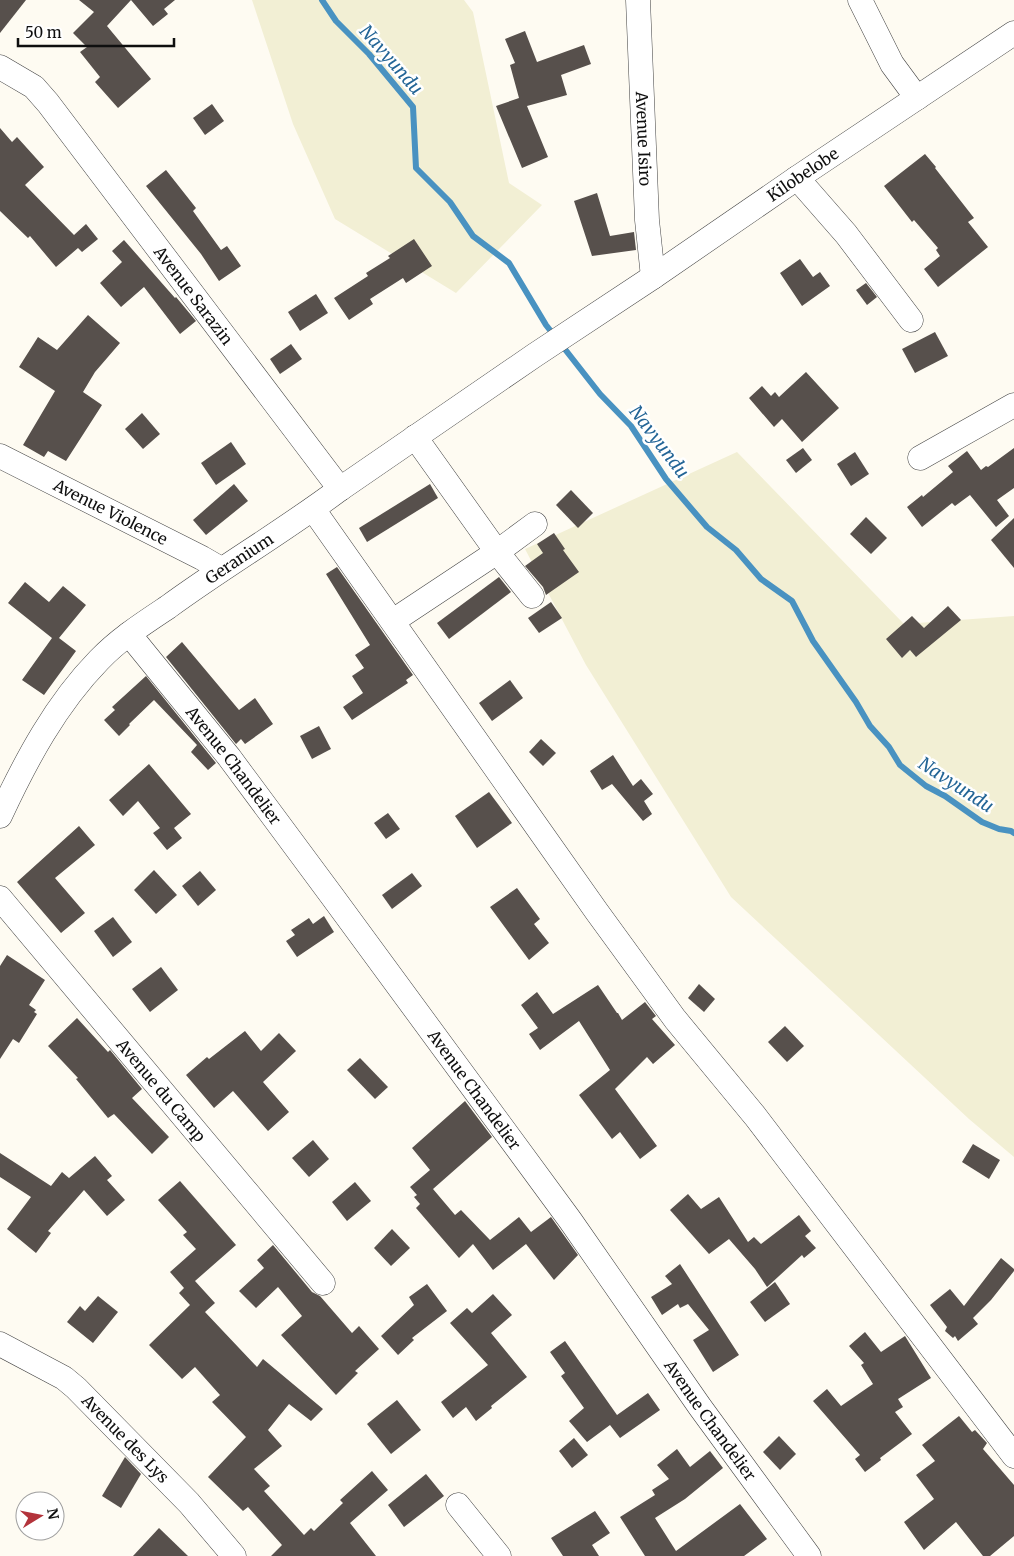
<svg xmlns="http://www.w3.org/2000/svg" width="1014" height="1556" font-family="Merriweather,serif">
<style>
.farmland{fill:#f2efd4}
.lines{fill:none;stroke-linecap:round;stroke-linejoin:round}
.stream{stroke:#4992c1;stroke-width:6}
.building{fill:#57504c}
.minor-casing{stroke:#424242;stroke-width:25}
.minor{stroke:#fff;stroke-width:24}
.labels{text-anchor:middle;stroke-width:5;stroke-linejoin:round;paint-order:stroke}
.street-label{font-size:16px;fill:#0f0f0f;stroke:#fff}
.water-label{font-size:18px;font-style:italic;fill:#236596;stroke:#fff}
</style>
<rect width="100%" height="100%" fill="#fefbf2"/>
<!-- farmland -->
<g class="farmland">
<polygon points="252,0 464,0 473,12 509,183 542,205 456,293 335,219 293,124"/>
<polygon points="737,452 904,624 1014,616 1014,1157 969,1119 731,897 586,665 525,549"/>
</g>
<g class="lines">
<!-- stream -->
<polyline class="stream" points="322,0 336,21 369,54 413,107 416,168 450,202 473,236 509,263 546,325 600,394 631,426 666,479 707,527 736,550 761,579 792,601 813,641 856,702 870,726 889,747 900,765 926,786 945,796 982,822 999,829 1011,831 1014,833"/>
</g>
<!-- building -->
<g class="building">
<polygon points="0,0 26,0 0,33"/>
<polygon points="79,0 131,0 107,26 151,79 118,108 95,82 100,77 80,52 87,47 73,33 94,12"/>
<polygon points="131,0 175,0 164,9 168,14 153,26"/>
<polygon points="525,31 537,62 584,45 591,64 561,75 567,95 527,106 548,157 522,168 496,106 519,98 510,65 515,63 505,39"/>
<polygon points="212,104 224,121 205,135 193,118"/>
<polygon points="0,128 12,142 17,137 44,167 25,185 74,235 86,224 98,239 82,252 78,248 56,267 30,236 28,238 0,211"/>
<polygon points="925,154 936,167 935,168 974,218 968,222 988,247 938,287 924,269 940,256 936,250 938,248 914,220 912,222 884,186"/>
<polygon points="166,170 196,208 193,211 221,250 227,246 241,266 219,281 201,254 146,186"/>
<polygon points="597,193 610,236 634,232 636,250 592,256 574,201"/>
<polygon points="414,239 432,266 406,283 403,278 370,299 373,304 349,320 334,298 368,276 366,273 390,258 388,256"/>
<polygon points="124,240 175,298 176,297 196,321 180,334 144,287 121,307 100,283 122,262 112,251"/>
<polygon points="800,259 813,277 820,272 830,286 802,306 780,273"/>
<polygon points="866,283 877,297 867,305 856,290"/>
<polygon points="316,294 328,313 300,331 288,312"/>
<polygon points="88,315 120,343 95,372 83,392 102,405 66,461 48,451 44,457 23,445 55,391 19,367 38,337 57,350"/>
<polygon points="935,332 948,356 915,373 902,349"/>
<polygon points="291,344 302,359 280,374 270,359"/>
<polygon points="806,372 839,408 802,442 782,419 774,427 749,398 762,386 771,396 775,392 779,397"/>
<polygon points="142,413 160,434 143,449 125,429"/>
<polygon points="231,442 246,464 216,485 201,463"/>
<polygon points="803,448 812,460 796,473 786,460"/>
<polygon points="1014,448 1014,488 997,500 1009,516 996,527 970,495 955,506 952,503 922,527 907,507 922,495 923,497 953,472 948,466 967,451 981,470 986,466 988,467"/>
<polygon points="855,452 869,474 851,486 837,464"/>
<polygon points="234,484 248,501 206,535 193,520"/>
<polygon points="430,484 438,498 367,542 359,528"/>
<polygon points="571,490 593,513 578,528 556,505"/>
<polygon points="866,517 887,538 871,554 850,534"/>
<polygon points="1014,518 1014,568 991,540"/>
<polygon points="554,533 565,549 563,550 579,572 546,595 543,587 525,566 543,553 537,544"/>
<polygon points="337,567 413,675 406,680 408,683 352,720 343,707 363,693 352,676 364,668 355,655 370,645 326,574"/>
<polygon points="499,577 511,592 449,639 437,623"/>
<polygon points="25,582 49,602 63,586 86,605 59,638 76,651 44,695 22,680 52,638 8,603"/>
<polygon points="551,602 562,618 539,633 528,618"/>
<polygon points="948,606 961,620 916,657 910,650 902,658 886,639 912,616 924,628"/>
<polygon points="182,642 239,710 255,698 273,724 245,744 241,739 236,744 166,657"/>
<polygon points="146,676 216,763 208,770 191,752 197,745 154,700 129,724 130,725 119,736 104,720 115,710 112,707"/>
<polygon points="510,680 523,698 492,721 479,703"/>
<polygon points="319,726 331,749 312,759 300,736"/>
<polygon points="541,739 556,753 543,766 529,752"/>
<polygon points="613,755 633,786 641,779 653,794 644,801 652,814 643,821 612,784 602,790 590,771"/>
<polygon points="149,764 191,814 174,828 182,838 167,850 153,833 160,828 138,801 123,816 109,800"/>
<polygon points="489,792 512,823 477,848 455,816"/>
<polygon points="388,813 400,829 386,839 374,823"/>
<polygon points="79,826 95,845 55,878 85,913 61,933 17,882"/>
<polygon points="154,870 177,895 156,914 134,890"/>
<polygon points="200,871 216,890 198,906 182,886"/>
<polygon points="412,873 422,886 392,909 382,895"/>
<polygon points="517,888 540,919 534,924 549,943 529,960 490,907"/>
<polygon points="324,916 334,932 297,957 286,941 295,935 291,930 309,918 313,924"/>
<polygon points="113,917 132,942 113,957 94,931"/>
<polygon points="7,955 45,980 29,1005 36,1010 34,1012 37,1014 19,1043 13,1039 0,1059 0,966"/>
<polygon points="161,967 178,990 150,1012 132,989"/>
<polygon points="699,984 715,999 704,1012 688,998"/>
<polygon points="598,985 617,1013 618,1013 622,1020 645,1002 656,1016 652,1019 675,1045 653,1064 647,1057 615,1089 657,1146 640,1159 620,1132 612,1139 579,1095 610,1070 579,1021 540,1050 529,1034 538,1028 521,1005 537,992 553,1014"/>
<polygon points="77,1018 108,1052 110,1050 142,1089 132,1098 169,1137 152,1154 114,1114 108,1118 76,1079 78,1078 48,1046"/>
<polygon points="785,1026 804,1046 787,1062 768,1042"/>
<polygon points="245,1031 261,1051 279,1033 296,1051 263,1082 289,1112 268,1131 233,1091 214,1108 186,1075 207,1057 209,1059"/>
<polygon points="360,1058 388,1087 375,1099 347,1070"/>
<polygon points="465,1101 492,1137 433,1189 455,1215 461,1210 490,1240 519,1217 531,1232 551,1217 578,1255 554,1280 526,1244 493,1270 473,1244 459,1258 416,1208 420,1204 414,1197 417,1195 410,1187 430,1170 412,1148"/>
<polygon points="313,1140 329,1159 309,1177 292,1158"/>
<polygon points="973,1144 1000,1160 989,1179 962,1162"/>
<polygon points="0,1153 51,1186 62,1172 69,1178 95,1156 112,1176 107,1180 125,1200 107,1216 84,1190 48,1231 51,1233 36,1253 7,1229 31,1197 0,1177"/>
<polygon points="180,1181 236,1245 195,1281 215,1303 205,1312 257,1367 263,1359 323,1409 311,1421 289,1404 268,1430 282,1446 254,1469 270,1486 264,1491 304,1535 311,1528 314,1531 343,1503 340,1500 372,1471 388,1490 350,1523 376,1556 271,1556 282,1545 248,1507 243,1511 208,1477 246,1437 212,1402 220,1395 195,1367 182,1379 149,1345 190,1305 179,1293 184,1288 170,1272 196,1249 183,1235 187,1232 158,1200"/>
<polygon points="355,1182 371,1201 347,1221 332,1202"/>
<polygon points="688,1194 701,1209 719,1197 748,1242 754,1237 761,1244 799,1215 811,1231 805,1236 816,1248 804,1258 802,1255 767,1287 755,1269 729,1239 709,1254 670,1210"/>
<polygon points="392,1229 410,1248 391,1266 374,1248"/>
<polygon points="273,1245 312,1292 320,1296 352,1333 359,1326 379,1349 355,1371 358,1373 336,1395 281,1335 302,1316 278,1287 256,1308 239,1291 264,1268 257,1260"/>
<polygon points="1001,1258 1014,1269 1014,1271 991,1300 973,1318 978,1324 958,1341 955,1336 953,1338 945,1331 947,1327 930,1305 950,1289 964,1306"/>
<polygon points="680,1264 739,1355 713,1372 693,1340 709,1330 688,1304 680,1308 678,1304 662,1315 651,1297 672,1284 665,1276"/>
<polygon points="775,1282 790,1304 765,1322 750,1302"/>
<polygon points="427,1284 447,1311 412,1338 414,1340 398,1355 381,1336 414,1305 409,1297"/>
<polygon points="493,1294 512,1315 491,1333 527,1377 491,1406 492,1408 476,1421 466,1407 453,1418 441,1402 488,1365 450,1323 467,1308 472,1313"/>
<polygon points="98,1296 118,1312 93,1343 67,1322 80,1306 85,1311"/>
<polygon points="865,1332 881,1352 905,1336 931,1378 898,1399 903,1407 895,1412 912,1434 880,1458 881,1460 865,1472 855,1459 860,1455 813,1401 827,1389 841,1406 873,1384 861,1365 864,1363 849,1346"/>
<polygon points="565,1341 617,1415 648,1393 660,1410 620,1438 610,1425 587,1442 569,1421 584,1408 561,1376 565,1373 550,1352"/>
<polygon points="397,1400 421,1430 391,1454 367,1424"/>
<polygon points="959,1416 972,1432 975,1430 987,1443 983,1449 1014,1485 1014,1536 990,1556 983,1556 956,1522 924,1550 904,1522 934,1499 916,1475 935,1461 922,1445"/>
<polygon points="779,1436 796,1454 780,1470 763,1452"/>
<polygon points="574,1438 588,1455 572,1468 559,1451"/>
<polygon points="677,1449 690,1467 710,1451 723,1468 685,1499 655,1518 676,1551 740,1504 767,1539 744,1556 645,1556 620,1517 655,1495 652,1490 669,1479 657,1465"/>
<polygon points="125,1457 141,1474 121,1508 102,1496"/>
<polygon points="426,1474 444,1496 404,1527 388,1505"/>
<polygon points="595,1511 610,1533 592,1545 599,1556 563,1556 551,1538"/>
<polygon points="159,1528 188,1556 133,1556"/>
</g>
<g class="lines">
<!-- minor casing -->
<g class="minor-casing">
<g id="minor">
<path id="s1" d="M638,0L647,220L653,277"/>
<polyline points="860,0 892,64 917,98"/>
<path id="s2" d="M0,67L34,87L48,103L340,489"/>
<polyline points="797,178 846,234 911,320"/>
<polyline points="415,437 497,552 532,596"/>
<path id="s3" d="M0,456L202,558L221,569"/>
<polyline points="920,458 1014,405"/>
<polyline points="313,509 597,912 675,1019 755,1116 1014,1456"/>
<polyline points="393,621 497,552 535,524"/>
<path id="s4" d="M129,634L229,757L332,896L570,1220L700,1407L809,1556"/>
<path id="s5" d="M0,816C26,760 56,704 99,660C119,639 144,623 168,607C224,566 284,531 340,489L535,355L653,277L797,178L1014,33"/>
<path id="s6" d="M0,898L323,1283"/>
<path id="s7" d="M0,1344L64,1378L76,1388L189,1503L234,1556"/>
<polyline points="458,1505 499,1556"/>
</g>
</g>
<!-- minor -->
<use href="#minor" class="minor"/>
</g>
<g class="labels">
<!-- street labels -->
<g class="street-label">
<text dy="6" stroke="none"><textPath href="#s1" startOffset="139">Avenue Isiro</textPath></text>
<text dy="6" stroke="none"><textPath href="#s5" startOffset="1041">Kilobelobe</textPath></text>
<text dy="6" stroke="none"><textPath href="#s2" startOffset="302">Avenue Sarazin</textPath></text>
<text dy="6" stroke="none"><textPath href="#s3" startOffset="124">Avenue Violence</textPath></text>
<text dy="6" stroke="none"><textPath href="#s5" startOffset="359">Geranium</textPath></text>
<text dy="6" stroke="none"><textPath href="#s4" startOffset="168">Avenue Chandelier</textPath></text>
<text dy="6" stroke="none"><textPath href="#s6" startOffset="251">Avenue du Camp</textPath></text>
<text dy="6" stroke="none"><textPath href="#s4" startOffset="572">Avenue Chandelier</textPath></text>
<text dy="6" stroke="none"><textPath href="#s4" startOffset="978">Avenue Chandelier</textPath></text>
<text dy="6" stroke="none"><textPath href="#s7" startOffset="159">Avenue des Lys</textPath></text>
</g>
<!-- water labels -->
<g class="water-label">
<text transform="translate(391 60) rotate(49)" y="6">Navyundu</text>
<text transform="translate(659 442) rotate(53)" y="6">Navyundu</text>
<text transform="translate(956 785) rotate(33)" y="6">Navyundu</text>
</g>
</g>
<!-- north arrow -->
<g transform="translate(40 1516) rotate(80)"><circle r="24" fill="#ffffff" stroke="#9f9f9f"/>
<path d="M0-4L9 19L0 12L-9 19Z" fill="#b3333b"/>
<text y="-8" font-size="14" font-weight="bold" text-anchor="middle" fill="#0f0f0f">N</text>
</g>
<!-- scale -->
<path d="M18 38v8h156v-8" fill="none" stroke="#0f0f0f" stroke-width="2.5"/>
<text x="25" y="38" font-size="15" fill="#0f0f0f" stroke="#ffffff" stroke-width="4" paint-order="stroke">50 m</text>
</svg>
